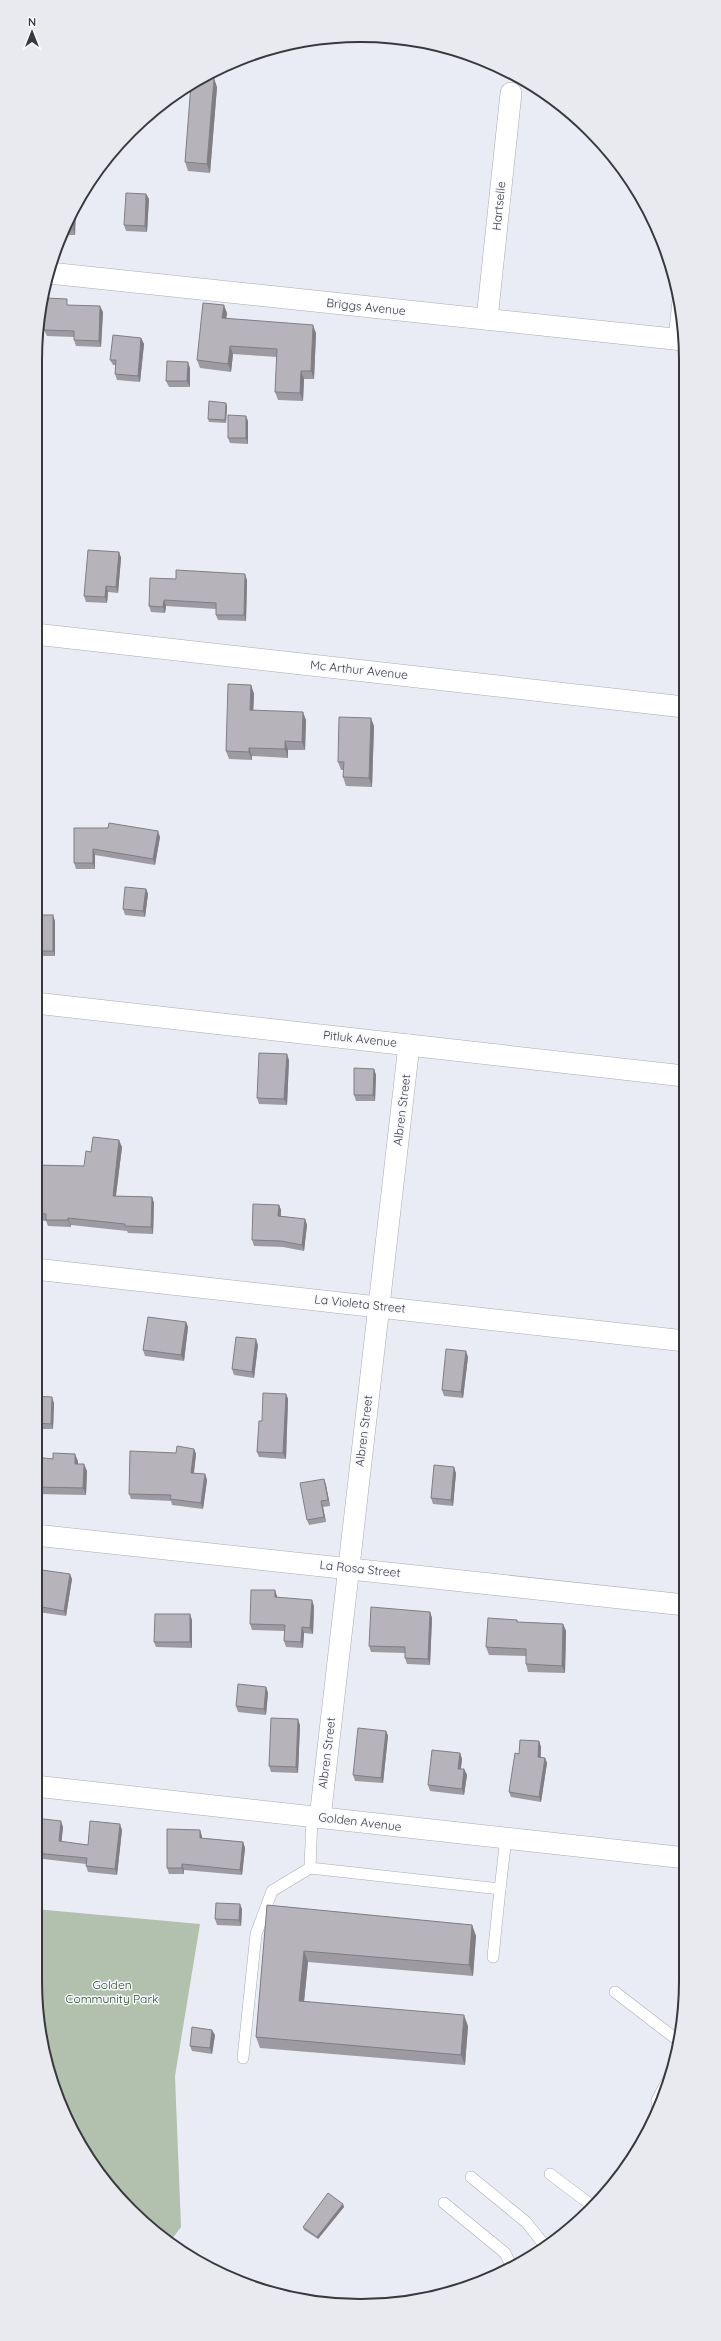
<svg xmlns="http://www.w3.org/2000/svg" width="721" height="2341" font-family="Quicksand,sans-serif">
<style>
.green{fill:#b1c1ad}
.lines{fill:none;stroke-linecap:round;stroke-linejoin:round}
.lane-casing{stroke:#a9abb3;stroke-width:12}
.street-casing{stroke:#a9abb3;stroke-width:22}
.lane{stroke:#fff;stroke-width:11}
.street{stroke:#fff;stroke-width:21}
.wall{fill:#9d9aa1}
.shaded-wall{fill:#807d83}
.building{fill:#b7b3bb;stroke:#807d83}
.labels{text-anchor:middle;stroke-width:3;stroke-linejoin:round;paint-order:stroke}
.street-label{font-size:12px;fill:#39393d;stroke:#f8f9ff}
.park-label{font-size:12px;fill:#274a1f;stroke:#f8f9ff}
.rim{fill:none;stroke:#39393d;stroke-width:2}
</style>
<rect width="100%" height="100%" fill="#eaecf5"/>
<!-- green -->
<polygon class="green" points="35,1909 200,1924 175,2076 181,2227 169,2243 116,2195 60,2105 41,2044 35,1980"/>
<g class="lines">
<!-- lane casing -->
<g class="lane-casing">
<g id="lane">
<polyline points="674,339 678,300"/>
<polyline points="312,1816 310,1868 500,1889 506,1838"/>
<polyline points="493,1957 500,1889"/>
<polyline points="615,1992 680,2042"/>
<polyline points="243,2058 256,1934 272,1891 310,1868"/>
<polyline points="658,2110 657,2100 670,2076"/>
<polyline points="550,2174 594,2207"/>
<polyline points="471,2177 526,2222 546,2247"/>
<polyline points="444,2203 505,2253 511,2265"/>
</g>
</g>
<!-- street casing -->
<g class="street-casing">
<g id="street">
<polyline points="49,273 683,340"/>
<polyline points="487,319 511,93"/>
<polyline points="35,634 684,707"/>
<polyline points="35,1003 684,1076"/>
<polyline points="35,1269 685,1341"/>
<polyline points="35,1535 685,1605"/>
<polyline points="35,1786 686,1858"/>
<polyline points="320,1818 409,1045"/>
</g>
</g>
<!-- lane -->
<use href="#lane" class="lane"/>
<!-- street -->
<use href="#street" class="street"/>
</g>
<!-- wall -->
<g class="wall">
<polygon points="217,87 210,173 188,171 185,162"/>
<polygon points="146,194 149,199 147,232 126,231 124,225"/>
<polygon points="76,206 75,235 60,235"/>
<polygon points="69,305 103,312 101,347 76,346 74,340 74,337 47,336 44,330"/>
<polygon points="227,313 226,319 316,333 314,379 304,379 303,401 278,400 275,392 277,357 233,354 231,372 200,368 197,360"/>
<polygon points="141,338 144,344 140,382 117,380 115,374 115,365 113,365 110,360"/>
<polygon points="190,368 190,387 169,387 166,381"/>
<polygon points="227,406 226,423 209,422 208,419"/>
<polygon points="248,421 248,444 230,443 228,438"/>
<polygon points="119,552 121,558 118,593 108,592 107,603 86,602 84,596"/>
<polygon points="176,579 247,580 246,621 218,620 216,615 216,609 166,606 165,613 151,612 149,606"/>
<polygon points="251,685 254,694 253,710 306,720 305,750 288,750 288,758 252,756 252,760 229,759 226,751"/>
<polygon points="374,726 372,787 346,786 343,777 344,770 341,770 338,762"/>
<polygon points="74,828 160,837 155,865 95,855 95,869 76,869 74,863"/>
<polygon points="146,889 148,894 145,917 125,915 123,909"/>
<polygon points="35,915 55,921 55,956 35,956"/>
<polygon points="35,1032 37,1032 39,1038 37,1082 35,1082"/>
<polygon points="289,1060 287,1105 259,1104 257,1098"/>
<polygon points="374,1069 376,1075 375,1101 356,1101 354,1095"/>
<polygon points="35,1132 39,1139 37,1165 84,1166 91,1152 122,1147 116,1196 152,1197 154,1203 153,1234 128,1233 127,1231 71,1225 71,1227 48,1226 46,1221 35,1220"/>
<polygon points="279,1205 281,1210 281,1216 305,1219 307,1225 304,1251 283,1247 254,1246 252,1240"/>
<polygon points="186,1322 188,1327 184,1361 145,1356 143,1350"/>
<polygon points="258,1345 254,1378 234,1375 232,1369"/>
<polygon points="468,1357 463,1398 444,1396 442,1390"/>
<polygon points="286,1394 288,1399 286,1459 259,1457 257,1452 262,1421"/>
<polygon points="35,1396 54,1403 53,1429 35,1429"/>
<polygon points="194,1449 196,1454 194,1473 205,1474 207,1480 203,1509 172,1505 171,1501 131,1499 129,1494 176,1453"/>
<polygon points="35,1457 78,1461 78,1464 87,1471 86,1495 35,1494"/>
<polygon points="456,1473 453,1506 433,1504 431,1498"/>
<polygon points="324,1479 326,1485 330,1506 323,1507 326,1522 309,1525 307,1520"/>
<polygon points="35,1569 72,1579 66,1616 38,1612 36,1606 37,1602 35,1601"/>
<polygon points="277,1596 277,1597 314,1606 313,1634 304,1633 303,1648 286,1647 284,1641 284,1631 252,1630 250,1624"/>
<polygon points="430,1612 432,1618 430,1665 407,1664 405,1658 405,1653 371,1652 369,1646"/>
<polygon points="192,1620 192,1648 156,1647 154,1642"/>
<polygon points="517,1620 518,1622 563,1624 566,1631 565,1673 528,1672 526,1664 526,1656 489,1655 486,1647"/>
<polygon points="266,1687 268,1693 266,1715 238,1712 236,1706"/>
<polygon points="300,1725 298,1773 271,1772 269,1766"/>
<polygon points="386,1731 388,1736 383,1783 355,1781 353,1775"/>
<polygon points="539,1741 541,1747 541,1757 545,1758 547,1763 541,1802 511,1797 509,1792 519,1754"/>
<polygon points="460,1753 462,1759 461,1769 464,1769 467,1775 464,1795 430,1791 428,1785"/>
<polygon points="35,1818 63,1827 61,1842 88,1845 122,1830 117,1875 88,1872 86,1866 86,1864 35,1858"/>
<polygon points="202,1836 202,1838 243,1842 245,1848 242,1875 184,1870 184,1874 169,1874 167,1868"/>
<polygon points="267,1905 472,1925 476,1936 473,1976 308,1962 304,2001 468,2026 465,2065 260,2048 256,2037"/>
<polygon points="242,1909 241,1926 217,1925 215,1919"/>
<polygon points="215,2035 212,2054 192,2051 190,2046"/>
<polygon points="343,2204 344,2207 318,2239 304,2230 303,2227"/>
</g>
<!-- shaded-wall -->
<g class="shaded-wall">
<polygon points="214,78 217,87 210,173 207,164"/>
<polygon points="146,194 149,199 147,232 145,226"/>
<polygon points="76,206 75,235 73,229 73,211"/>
<polygon points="224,305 227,313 225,326 222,318"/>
<polygon points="100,306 103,312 101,347 99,341"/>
<polygon points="313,325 316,333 314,379 311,371"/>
<polygon points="141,338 144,344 140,382 138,376"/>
<polygon points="230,346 233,354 231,372 228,364"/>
<polygon points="188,362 190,368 190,387 187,381"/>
<polygon points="301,371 304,379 303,401 300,393"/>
<polygon points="226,403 227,406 226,423 225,420"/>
<polygon points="246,416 248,421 248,444 246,438"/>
<polygon points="119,552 121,558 118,593 116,587"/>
<polygon points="36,560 38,565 35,586 35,565"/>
<polygon points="245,574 247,580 246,621 244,615"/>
<polygon points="106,586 108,592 107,603 105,597"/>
<polygon points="164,600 166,606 165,613 163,607"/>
<polygon points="251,685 254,694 253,718 250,710"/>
<polygon points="303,712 306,720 305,750 302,742"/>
<polygon points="371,718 374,726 372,787 369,778"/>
<polygon points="285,741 288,750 288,758 285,749"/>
<polygon points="249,748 252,756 252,760 249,752"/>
<polygon points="158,831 160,837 155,865 153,859"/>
<polygon points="93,849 95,855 95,869 93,863"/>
<polygon points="146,889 148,894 145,917 143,911"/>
<polygon points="53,915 55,921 55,956 53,951"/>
<polygon points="37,1032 39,1038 37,1082 35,1077"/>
<polygon points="287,1054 289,1060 287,1105 284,1099"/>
<polygon points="374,1069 376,1075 375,1101 373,1095"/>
<polygon points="36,1132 39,1139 37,1172 35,1167"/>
<polygon points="119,1140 122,1147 115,1202 113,1196"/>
<polygon points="152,1197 154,1203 153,1234 151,1227"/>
<polygon points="279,1205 281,1210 280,1222 278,1216"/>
<polygon points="68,1218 71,1225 71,1227 68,1220"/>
<polygon points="305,1219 307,1225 304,1251 302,1245"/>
<polygon points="186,1322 188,1327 184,1361 181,1355"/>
<polygon points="256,1339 258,1345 254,1378 252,1372"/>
<polygon points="466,1351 468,1357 463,1398 461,1392"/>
<polygon points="286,1394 288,1399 286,1459 283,1453"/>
<polygon points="52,1397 54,1403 53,1429 51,1424"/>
<polygon points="194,1449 196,1454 193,1479 191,1473"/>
<polygon points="75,1454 78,1461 78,1471 75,1464"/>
<polygon points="84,1464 87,1471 86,1495 83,1488"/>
<polygon points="454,1467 456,1473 453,1506 451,1500"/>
<polygon points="205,1474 207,1480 203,1509 201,1503"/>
<polygon points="324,1479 326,1485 330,1506 328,1500"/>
<polygon points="321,1501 323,1507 326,1522 324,1517"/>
<polygon points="70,1574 72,1579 66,1616 64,1611"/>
<polygon points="275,1590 277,1596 277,1603 275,1597"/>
<polygon points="312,1600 314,1606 313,1634 310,1628"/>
<polygon points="430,1612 432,1618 430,1665 428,1659"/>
<polygon points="190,1614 192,1620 192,1648 190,1642"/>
<polygon points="563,1624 566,1631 565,1673 562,1666"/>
<polygon points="302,1627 304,1633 303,1648 301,1642"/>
<polygon points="266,1687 268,1693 266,1715 264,1709"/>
<polygon points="298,1719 300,1725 298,1773 296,1767"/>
<polygon points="386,1731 388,1736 383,1783 381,1778"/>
<polygon points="539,1741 541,1747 540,1762 538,1757"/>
<polygon points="460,1753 462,1759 460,1774 458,1769"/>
<polygon points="545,1758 547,1763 541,1802 539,1797"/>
<polygon points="464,1769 467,1775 464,1795 462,1789"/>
<polygon points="61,1821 63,1827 61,1847 59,1841"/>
<polygon points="120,1824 122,1830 117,1875 115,1869"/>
<polygon points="200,1830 202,1836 202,1844 200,1838"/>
<polygon points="243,1842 245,1848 242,1875 240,1870"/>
<polygon points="182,1864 184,1870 184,1874 182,1868"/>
<polygon points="240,1904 242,1909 241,1926 239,1920"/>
<polygon points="472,1925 476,1936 473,1976 469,1965"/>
<polygon points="304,1951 308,1962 303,2012 299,2001"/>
<polygon points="464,2015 468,2026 465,2065 461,2055"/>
<polygon points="212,2030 215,2035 212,2054 210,2048"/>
<polygon points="343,2204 344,2207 318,2239 317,2237"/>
</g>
<!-- building -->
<g class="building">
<polygon points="203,77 214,78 207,164 185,162 191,84"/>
<polygon points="126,193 146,194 145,226 124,225"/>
<polygon points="73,211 73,229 63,229"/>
<polygon points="46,298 67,299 67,305 100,306 99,341 74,340 74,331 44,330"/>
<polygon points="203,303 224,305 222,318 313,325 311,371 301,371 300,393 275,392 277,349 230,346 228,364 197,360"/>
<polygon points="113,335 141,338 138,376 115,374 116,360 110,360"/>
<polygon points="167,361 188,362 187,381 166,381"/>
<polygon points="209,401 226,403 225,420 208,419"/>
<polygon points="228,415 246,416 246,438 228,438"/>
<polygon points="88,550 119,552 116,587 106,586 105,597 84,596"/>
<polygon points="176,570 245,574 244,615 216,615 216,603 164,600 163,607 149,606 150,578 176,579"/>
<polygon points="228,684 251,685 250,710 303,712 302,742 285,741 285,749 249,748 249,752 226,751"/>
<polygon points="339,717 371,718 369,778 343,777 344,762 338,762"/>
<polygon points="109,823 158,831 153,859 93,849 93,863 74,863 74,828 108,828"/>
<polygon points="125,887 146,889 143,911 123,909"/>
<rect x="35" y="915" width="18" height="36"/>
<polygon points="35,1032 37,1032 35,1077"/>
<polygon points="259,1053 287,1054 284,1099 257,1098"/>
<polygon points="354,1068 374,1069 373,1095 354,1095"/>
<polygon points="35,1132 36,1132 35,1154"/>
<polygon points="93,1137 119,1140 113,1196 152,1197 151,1227 125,1226 125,1224 68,1218 68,1220 46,1220 46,1214 35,1213 35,1165 84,1166 86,1151 91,1152"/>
<polygon points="253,1204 279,1205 278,1216 305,1219 302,1245 281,1241 252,1240"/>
<polygon points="148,1317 186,1322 181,1355 143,1350"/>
<polygon points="236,1337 256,1339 252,1372 232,1369"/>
<polygon points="446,1349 466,1351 461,1392 442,1390"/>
<polygon points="263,1393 286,1394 283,1453 257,1452 259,1421 262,1421"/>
<polygon points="35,1396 52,1397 51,1424 35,1423"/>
<polygon points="177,1446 194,1449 191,1473 205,1474 201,1503 170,1499 171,1495 129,1494 130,1451 176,1453"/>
<polygon points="53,1453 75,1454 75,1464 84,1464 83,1488 35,1487 35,1457 53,1459"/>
<polygon points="434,1465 454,1467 451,1500 431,1498"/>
<polygon points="324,1479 328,1500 321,1501 324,1517 307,1520 300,1483"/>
<polygon points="35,1569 70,1574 64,1611 36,1606 37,1596 35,1596"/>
<polygon points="251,1590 275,1590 275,1597 312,1600 310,1628 302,1627 301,1642 284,1641 285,1625 250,1624"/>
<polygon points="371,1607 430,1612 428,1659 405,1658 405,1647 369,1646"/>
<polygon points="155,1614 190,1614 190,1642 154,1642"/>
<polygon points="488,1618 517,1620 517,1622 563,1624 562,1666 526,1664 526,1649 486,1647"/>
<polygon points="238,1684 266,1687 264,1709 236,1706"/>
<polygon points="271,1718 298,1719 296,1767 269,1766"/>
<polygon points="358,1728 386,1731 381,1778 353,1775"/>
<polygon points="520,1740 539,1741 538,1757 545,1758 539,1797 509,1792 515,1753 519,1754"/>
<polygon points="432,1750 460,1753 458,1769 464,1769 462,1789 428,1785"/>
<polygon points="35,1818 61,1821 59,1841 88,1845 90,1821 120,1824 115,1869 86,1866 87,1858 35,1853"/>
<polygon points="167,1829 200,1830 200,1838 243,1842 240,1870 182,1864 182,1868 167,1868"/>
<polygon points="216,1903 240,1904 239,1920 215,1919"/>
<polygon points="267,1905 472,1925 469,1965 304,1951 299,2001 464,2015 461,2055 256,2037"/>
<polygon points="192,2027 212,2030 210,2048 190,2046"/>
<polygon points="328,2193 343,2204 317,2237 303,2227"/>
</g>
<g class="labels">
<!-- street labels -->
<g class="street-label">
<text transform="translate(499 206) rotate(-84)" y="4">Hartselle</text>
<text transform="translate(366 307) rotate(6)" y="4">Briggs Avenue</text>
<text transform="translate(359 670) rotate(6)" y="4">Mc Arthur Avenue</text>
<text transform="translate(360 1039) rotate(6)" y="4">Pitluk Avenue</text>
<text transform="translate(402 1110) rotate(-83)" y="4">Albren Street</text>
<text transform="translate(360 1304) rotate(6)" y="4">La Violeta Street</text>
<text transform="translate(364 1431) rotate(-83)" y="4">Albren Street</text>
<text transform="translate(360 1569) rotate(6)" y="4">La Rosa Street</text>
<text transform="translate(327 1753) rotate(-83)" y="4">Albren Street</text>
<text transform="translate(360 1822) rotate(7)" y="4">Golden Avenue</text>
</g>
<!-- park labels -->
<g class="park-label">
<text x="112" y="1989">Golden<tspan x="112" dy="14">Community Park</tspan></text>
</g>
</g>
<!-- crop -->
<path d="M0 0H721V2341H0ZM360 42H361A318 318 0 0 1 679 360V1981A318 318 0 0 1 361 2299H360A318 318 0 0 1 42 1981V360A318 318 0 0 1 360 42Z" fill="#e9eaef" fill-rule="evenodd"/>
<path class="rim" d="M360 42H361A318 318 0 0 1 679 360V1981A318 318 0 0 1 361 2299H360A318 318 0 0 1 42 1981V360A318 318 0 0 1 360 42Z"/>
<!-- north arrow -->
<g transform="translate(32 32)" stroke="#f8f9ff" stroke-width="3" paint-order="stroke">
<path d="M0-3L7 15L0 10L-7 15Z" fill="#39393d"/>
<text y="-6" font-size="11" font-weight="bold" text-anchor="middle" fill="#39393d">N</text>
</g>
</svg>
